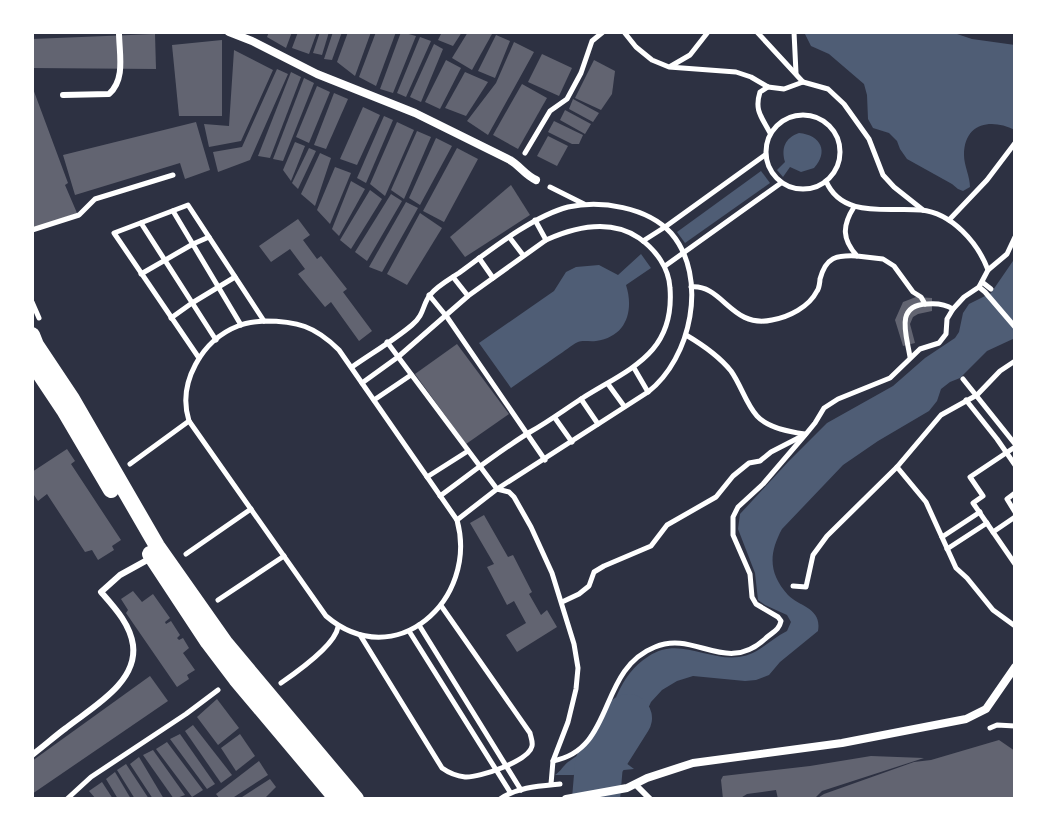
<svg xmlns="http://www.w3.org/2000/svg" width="1047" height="831" font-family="Helvetica,sans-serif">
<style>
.water{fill:#4f5d75}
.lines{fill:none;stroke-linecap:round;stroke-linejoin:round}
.river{stroke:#4f5d75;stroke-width:48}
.building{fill:#626471}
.path{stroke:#fff;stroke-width:5}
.service{stroke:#fff;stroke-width:6}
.minor{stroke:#fff;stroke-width:8}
.secondary{stroke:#fff;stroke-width:16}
</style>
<rect width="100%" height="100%" fill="#2d3142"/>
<!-- water -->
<g class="water">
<path d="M804,32H951L972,39L1015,45V130C991,118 964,123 964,155C964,166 970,176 970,187L963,191L958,189L952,184L907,159L900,149L897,141L889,133L873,128L868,119L867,95L864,84L829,54L811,46Z"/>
<path d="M799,133C821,135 829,152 814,168L801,172L790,167L783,177L777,170L785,162C781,148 785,138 799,133Z"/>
<polygon points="761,171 770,183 685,243 677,232"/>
<path d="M641,254L651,268L626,285C634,310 627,337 596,341C590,342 583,340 578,342C571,345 564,352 557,356C542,367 526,377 511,388L479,343L554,291L566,272L576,267L599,265L618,275Z"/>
<path d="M1015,258V338L987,351L960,378L950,382L941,389L937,401L929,411L878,441L843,465L782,529C769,553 768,573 788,595C800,607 822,608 818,631L780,662L769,675L756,680L745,681L693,676L677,681L662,690L651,702L639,728L630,743L625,754L626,763L634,769L573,775H555C561,771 563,766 568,762C578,755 589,749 596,738C616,708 616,677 649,656C678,636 708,661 739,657C760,654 770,639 787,631L791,622L787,615L765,605L758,600L755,573L738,529L740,514L788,462L827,423L893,386L925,358L955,338L959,332L963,313L969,304L991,293Z"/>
</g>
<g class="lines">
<!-- river -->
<polyline class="river" points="596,799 599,764 628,718"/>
</g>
<!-- building -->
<g class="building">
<polygon points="269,32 292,32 286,48 267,37"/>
<polygon points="298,32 317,32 309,54 292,48"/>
<polygon points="320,32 329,32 322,55 313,53"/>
<polygon points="333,32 342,32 332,60 324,59"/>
<polygon points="348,32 371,32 355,76 337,62"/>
<polygon points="376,32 396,32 376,86 359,77"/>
<polygon points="401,32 416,36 393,93 380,89"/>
<polygon points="442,32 462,32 453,46 438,40"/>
<polygon points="468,32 488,32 492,34 472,70 452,58"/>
<polygon points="155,34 156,69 32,68 32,39"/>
<polygon points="496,35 510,41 495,78 478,71"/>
<polygon points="420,37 431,41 406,97 397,93"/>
<polygon points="222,40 222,116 179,116 172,45"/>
<polygon points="514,42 534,52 488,135 467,121 496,83"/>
<polygon points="434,44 443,49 421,102 410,97"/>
<polygon points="234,50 273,70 241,141 209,147 204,124 229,126"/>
<polygon points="542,54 572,68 559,96 528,82"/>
<polygon points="446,60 461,68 440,109 425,102"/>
<polygon points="594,60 615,71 612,94 601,110 575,98"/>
<polygon points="277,69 288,74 250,160 218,172 213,152 242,147"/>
<polygon points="291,72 301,77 270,158 258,156"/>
<polygon points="465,72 488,82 466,116 445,108"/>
<polygon points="304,78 314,83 283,161 273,159"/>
<polygon points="522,84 547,98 518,149 493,135"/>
<polygon points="32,86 68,183 65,185 77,213 32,229"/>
<polygon points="317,86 330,92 309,143 296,137"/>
<polygon points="334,93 348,99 326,149 314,145"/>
<polygon points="573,99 599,113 593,122 569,109"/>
<polygon points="363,107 380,115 357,165 340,159"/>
<polygon points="565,110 591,124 585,134 560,120"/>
<polygon points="384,116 393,120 366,183 357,178"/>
<polygon points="554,121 583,135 579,144 572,144 548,132"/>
<polygon points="196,122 210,170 185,179 180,163 75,195 63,155"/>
<polygon points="397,122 414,130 385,196 370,184"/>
<polygon points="417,131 431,137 404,199 391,190"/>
<polygon points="548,136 568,146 557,166 537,156"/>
<polygon points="436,138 452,146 420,205 409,198"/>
<polygon points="295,142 305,146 291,181 283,170"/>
<polygon points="309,148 316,151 298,189 292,183"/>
<polygon points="457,148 478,159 444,222 423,211"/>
<polygon points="320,153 331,158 315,206 301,194"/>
<polygon points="335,167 351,173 330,224 317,210"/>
<polygon points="351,181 365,189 339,236 332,229"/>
<polygon points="511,185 530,215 465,257 450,237"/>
<polygon points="370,190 382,199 351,249 340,240"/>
<polygon points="391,194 402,201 367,261 355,252"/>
<polygon points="406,202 418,208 382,272 369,267"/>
<polygon points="420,213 442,228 407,285 387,274"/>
<polygon points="298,219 310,235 303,240 317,259 321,256 347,289 343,292 372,331 359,341 331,302 325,307 298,274 305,269 290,249 271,262 259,246"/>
<polygon points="916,297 932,298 932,311 918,314 913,317 910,324 915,343 903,346 895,320 903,302"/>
<polygon points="457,344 509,414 466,444 415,374"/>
<polygon points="67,449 75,461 71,464 121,540 112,546 114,550 98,560 92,550 85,552 47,494 38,501 32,492 32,472"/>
<polygon points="484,515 508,557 513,555 532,592 529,594 541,615 547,610 557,627 517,652 506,635 526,623 514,601 507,605 487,567 494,564 470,523"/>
<polygon points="133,591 142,602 153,594 170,618 165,622 166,624 171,621 180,635 177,638 179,640 183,638 189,648 183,653 195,670 187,675 189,679 177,687 126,613 128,610 121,599"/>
<polygon points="150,676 168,701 32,794 32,761"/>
<polygon points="217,699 239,728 218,745 197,717"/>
<polygon points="193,725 232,775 221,783 185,731"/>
<polygon points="180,734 215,784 207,789 170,739"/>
<polygon points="240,734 255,756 236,771 221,748"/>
<polygon points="999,740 1015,751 1015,799 816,799 824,794 914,762 931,760"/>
<polygon points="167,742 203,790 192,797 156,749"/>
<polygon points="153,750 185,795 174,799 143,755"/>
<polygon points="871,756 924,758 822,791 814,799 778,799 776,790 747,794 739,799 723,799 721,780 723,776 810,766"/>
<polygon points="139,757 164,799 153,799 130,764"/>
<polygon points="259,761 268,775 231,799 220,799 216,794"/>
<polygon points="126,764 149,799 135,799 117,770"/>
<polygon points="115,772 131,799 118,799 106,779"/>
<polygon points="270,779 276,787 264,799 239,799"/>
<polygon points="102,782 113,799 96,799 89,791"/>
</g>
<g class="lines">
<!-- path -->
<g class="path">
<polyline points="624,32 636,47 652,60 669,67 736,72 751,77 768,87 784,89 803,82 828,89 844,104 869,139 883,175 894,187 923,210"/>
<polyline points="757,32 803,82"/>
<polyline points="794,32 796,73"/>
<polyline points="671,66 690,55 708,32"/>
<path d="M768,87L760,92C754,111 762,117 770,133"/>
<circle cx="803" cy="152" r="37"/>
<polyline points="525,153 550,111 567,99 581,73 592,41 603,32"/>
<polyline points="550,187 584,204"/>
<path d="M854,207C842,226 842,239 857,256L883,259L894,266L913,292L921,297L925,304"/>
<polyline points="173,211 241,325"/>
<polyline points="535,220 546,240"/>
<polyline points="949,220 987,180 1015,143"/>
<polyline points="141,223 216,340"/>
<polyline points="32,230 79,215 95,199 173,175"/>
<polyline points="510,238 523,255"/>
<polyline points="643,241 665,227 765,155"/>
<polyline points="479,258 493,278"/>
<polyline points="665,266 781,183"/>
<polyline points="988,270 1007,254 1015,237"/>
<polyline points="141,274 193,244 209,237"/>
<polyline points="453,277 468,296"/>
<polyline points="982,282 991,289"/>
<path d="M691,287C723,284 731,329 772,320C789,317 809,307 817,291C819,289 820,281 820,279C826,257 836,255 857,256"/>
<polyline points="979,287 985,292 1015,327"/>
<polyline points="429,295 447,317 545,460"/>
<polyline points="32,302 39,318"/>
<polyline points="171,318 192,303 235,277"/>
<path d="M264,321C297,321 315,326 339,350L457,520C479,600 395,675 326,616L189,421C177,383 202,340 238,326C247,322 255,322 264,321Z"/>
<path d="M686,335C703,345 719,356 731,371C741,385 746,404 757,416C768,428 790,432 805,434"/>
<polyline points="387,342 497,489 509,492 514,497 531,527 552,573 574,644 578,668 576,689 568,722 553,761 551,784"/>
<path d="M910,357C907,336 894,305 927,304C937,303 945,304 953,309"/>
<polyline points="199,358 114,233 188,205 264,321"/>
<path d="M352,367C372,353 393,341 412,325C425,314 422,305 430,295C437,286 450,279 459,273C489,251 533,216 568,207C601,200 647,207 671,233C709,277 691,359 648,392L497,489L457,520"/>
<polyline points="634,368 648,392"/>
<polyline points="963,379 1015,444"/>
<path d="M362,383L398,357L468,296L546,240C575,227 611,219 639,238C656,250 669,268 670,288C675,355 628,369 581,399C564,410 548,422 530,432C499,451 470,474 440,496"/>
<polyline points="608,384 624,406"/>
<polyline points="581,399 598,424"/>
<polyline points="374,400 411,375"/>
<polyline points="966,400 997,439 1015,465"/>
<polyline points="555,418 572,442"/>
<polyline points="1015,447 970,477 983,496 973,503 1015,564"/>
<polyline points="130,464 189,421"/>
<polyline points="897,467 926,502 956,568 967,578 993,610 1015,626"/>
<polyline points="427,477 468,451"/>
<polyline points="1015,493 1007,499 1015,512"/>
<polyline points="993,532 1015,517"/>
<polyline points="942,537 980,512"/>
<polyline points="947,549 987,523"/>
<polyline points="186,554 251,509"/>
<polyline points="793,586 806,587 813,555 827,536 897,467 941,415 977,395 1000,371 1015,361"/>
<polyline points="218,600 284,556"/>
<path d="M562,602L579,594L589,586L594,572L604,566L651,546L667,525L716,497L733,476L749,463L760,461L771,452L806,434L815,423L824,408L838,399L890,378L920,349L939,343L946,334L947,319L953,309L964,297L979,287L988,270C978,243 952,213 921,210C888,207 842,219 826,181"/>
<polyline points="419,625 521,790"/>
<polyline points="409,631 510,792"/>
<path d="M360,635L442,768C449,773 456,776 465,777C479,778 529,761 532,746C533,742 531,738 530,733L442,607"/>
<path d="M281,683C297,672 335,645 338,627"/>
<polyline points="990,728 997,725 1015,726"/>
<path d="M553,761C616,749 597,670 655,647C695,630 725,675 765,639C772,632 779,631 781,621L778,617L756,604L752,597L750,574L733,535V517L738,507L763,484L805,435"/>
<polyline points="67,799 91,777 186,714 218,690"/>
<path d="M500,799C518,787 539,786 560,784"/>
</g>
<!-- service -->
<g class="service">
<path d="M63,95L109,94C126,79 119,53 119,32"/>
<path d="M32,755C44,746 55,736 66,728C91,708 138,683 133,645C130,624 115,608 101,592L120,575L149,559"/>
<polyline points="635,784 650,799"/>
</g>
<!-- minor -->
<g class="minor">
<path d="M229,32L252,41L317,74L415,113L510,160C520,166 525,175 536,180"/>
<polyline points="566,799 627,788 647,778 693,763 842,743 966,719 986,709 1015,667"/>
</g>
<!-- secondary -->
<g class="secondary">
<polyline points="32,335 36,345 72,399 157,546 226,644 356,799"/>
<polyline points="32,362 64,410 111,490"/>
<polyline points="150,554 208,642 236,679 337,799"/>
</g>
</g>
<!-- border -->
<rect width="1047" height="831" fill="none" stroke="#ffffff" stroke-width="68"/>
</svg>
